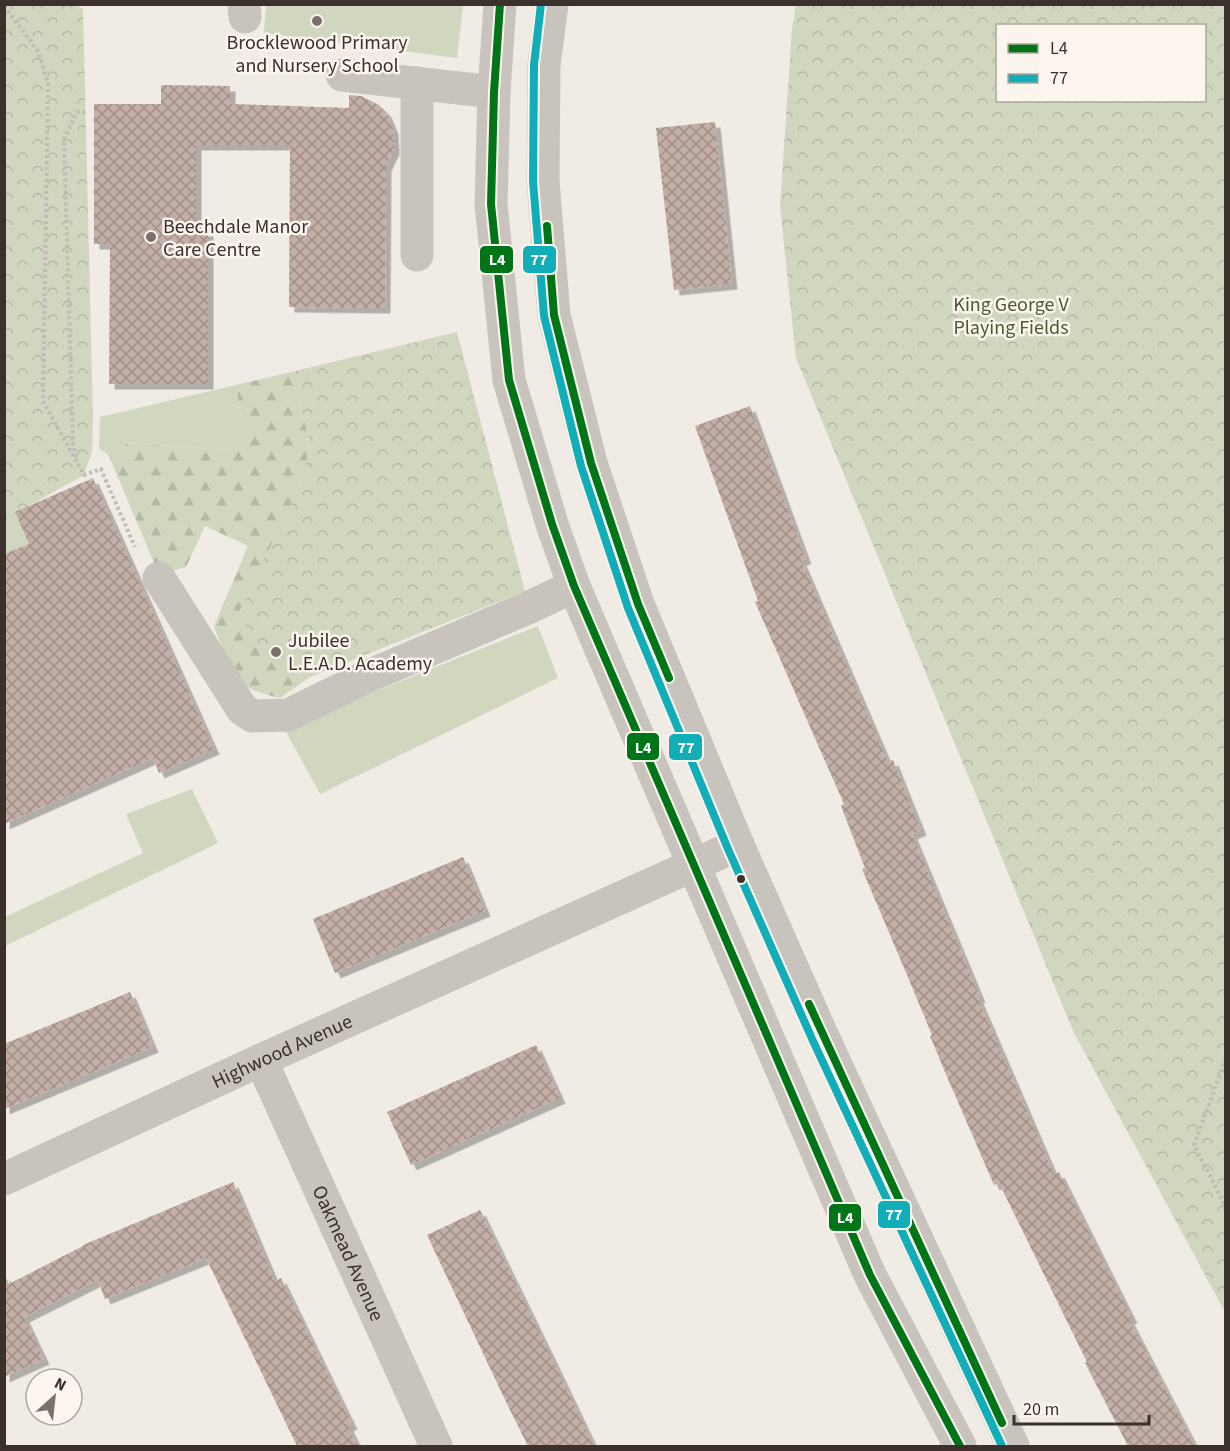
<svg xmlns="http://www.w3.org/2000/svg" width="1230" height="1451" font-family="'Source Sans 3',sans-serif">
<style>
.green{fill:#d1d6bf}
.forest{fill:url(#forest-firs)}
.park{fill:url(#park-crowns);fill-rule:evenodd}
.building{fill:url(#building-cross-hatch);filter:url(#shadow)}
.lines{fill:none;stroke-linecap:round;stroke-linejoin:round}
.path{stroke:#c2bbb6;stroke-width:4;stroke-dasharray:3 3;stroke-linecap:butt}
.minor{stroke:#c9c3be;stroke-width:33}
.bus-1-casing{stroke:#fbf5ee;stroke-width:12}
.bus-2-casing{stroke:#fbf5ee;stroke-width:12}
.bus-1{stroke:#007517;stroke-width:8}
.bus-2{stroke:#12aeb8;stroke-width:8}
.poi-dot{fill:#7a716c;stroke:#fbf5ee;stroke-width:2}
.bus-dot{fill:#3b302b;stroke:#fbf5ee;stroke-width:2}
.labels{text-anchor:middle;stroke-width:5;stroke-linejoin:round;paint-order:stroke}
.poi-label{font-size:20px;fill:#3b302b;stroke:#fbf5ee;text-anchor:start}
.park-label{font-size:20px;fill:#4a5a2e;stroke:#fbf5ee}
.street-label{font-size:20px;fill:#3b302b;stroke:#fbf5ee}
.line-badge{stroke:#fbf5ee;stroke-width:2}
.badge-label{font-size:16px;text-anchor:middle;font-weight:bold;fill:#fff}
</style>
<defs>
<pattern id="forest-firs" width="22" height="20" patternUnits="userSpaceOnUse" patternTransform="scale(1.5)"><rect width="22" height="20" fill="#d1d6bf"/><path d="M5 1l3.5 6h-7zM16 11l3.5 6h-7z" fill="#b4b8a4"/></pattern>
<pattern id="park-crowns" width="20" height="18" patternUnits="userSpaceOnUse" patternTransform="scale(1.5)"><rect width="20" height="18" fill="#d1d6bf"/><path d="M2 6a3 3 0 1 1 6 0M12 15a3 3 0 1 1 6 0" fill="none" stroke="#b4b8a4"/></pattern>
<pattern id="building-cross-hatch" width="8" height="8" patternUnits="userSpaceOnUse" patternTransform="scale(1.5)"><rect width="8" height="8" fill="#c3afa7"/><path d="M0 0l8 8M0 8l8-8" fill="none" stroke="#a08f88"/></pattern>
<filter id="shadow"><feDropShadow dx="5.5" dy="5.5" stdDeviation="0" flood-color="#0004"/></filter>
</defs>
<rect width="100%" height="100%" fill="#f0ebe5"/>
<!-- green -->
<g class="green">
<polygon points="266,5 463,5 457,58 264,33"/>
<polygon points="236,385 244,436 228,450 128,443 108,454 99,449 100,417"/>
<polygon points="15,512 29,544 5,554 4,519"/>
<polygon points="538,626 558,678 320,794 284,728"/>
<polygon points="192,789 218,843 5,946 5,917 143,853 126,814"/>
</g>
<!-- forest -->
<path class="forest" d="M291,372L311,446L299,487L292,670L310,677L280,698C268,695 255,692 244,685C230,674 220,643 214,626L248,546L205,526L186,567L172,571L155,565L108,454L128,443L228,450L244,436L236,385Z"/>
<!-- park -->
<g class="park">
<polygon points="4,5 76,5 83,9 93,419 92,451 84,475 5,519"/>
<path d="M796,5H1225V1312L1074,1033L796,358L780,206L792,29ZM998,26H1204V100H998Z"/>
<path d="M457,332L525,591L310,677C279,666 247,643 240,610L299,487L311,446L291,372Z"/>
</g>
<!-- building -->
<g class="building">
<polygon points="161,85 230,86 230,104 349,108 349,95 361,96 379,105 386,112 393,129 394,149 386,166 385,308 289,307 290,145 196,145 196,231 208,231 208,384 109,384 110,244 94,244 94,104 161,104"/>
<polygon points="715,122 732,284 674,290 656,128"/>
<polygon points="750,406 806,559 801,560 888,762 893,760 921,830 912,834 980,997 978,998 1054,1174 1059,1172 1132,1318 1129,1319 1195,1446 1128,1446 1085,1363 1087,1362 999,1183 994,1185 945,1072 930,1036 932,1035 910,982 862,869 865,868 841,806 844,804 755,602 758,601 695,426"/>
<polygon points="93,478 214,749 159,773 153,758 4,824 4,554 29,544 15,512"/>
<polygon points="463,857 485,911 335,973 313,919"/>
<polygon points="130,992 153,1047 4,1109 4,1044"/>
<polygon points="536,1045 560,1098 411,1165 387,1112"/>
<polygon points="233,1182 275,1281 281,1278 352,1424 348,1426 358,1446 297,1446 206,1258 105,1299 98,1280 24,1317 44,1359 4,1377 4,1274 9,1284 83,1246 83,1245"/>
<polygon points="480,1210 551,1356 594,1446 528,1446 508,1406 427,1235"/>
</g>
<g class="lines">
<!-- path -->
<g class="path">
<polyline points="4,6 38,51 48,83 43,401 84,475 101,469 135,547"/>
<polyline points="76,457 73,444 64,139 77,112 85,112"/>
<polyline points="1226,1058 1194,1145 1226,1207"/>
</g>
<!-- minor -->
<g class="minor">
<polyline points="244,4 245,17"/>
<polyline points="500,4 494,92 491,204 509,380 552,524 574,586 605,659 870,1275 960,1446"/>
<polyline points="552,4 544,65 543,181 554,315 591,463 638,604 738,845 823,1037 1013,1446"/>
<polyline points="342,75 494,92"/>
<polyline points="417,83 417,255"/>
<polyline points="159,578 242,709 252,716 288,715 366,677 530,607 574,586"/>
<path id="s1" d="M261,1060L436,1446"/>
<path id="s2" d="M4,1179L261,1060L738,845"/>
</g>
<!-- bus-1 casing -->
<g class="bus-1-casing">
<g id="bus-1">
<polyline points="500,4 494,92 491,204 509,380 552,524 574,586 870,1275 960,1446"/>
<polyline points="547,226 554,315 591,463 638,604 669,678"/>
<polyline points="809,1004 1002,1423"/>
</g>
</g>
<!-- bus-2 casing -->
<g class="bus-2-casing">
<polyline id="bus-2" points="541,4 534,65 533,181 544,316 581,466 628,608 728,849 813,1041 1002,1446"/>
</g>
<!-- bus-1 -->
<use href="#bus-1" class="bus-1"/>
<!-- bus-2 -->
<use href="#bus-2" class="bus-2"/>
</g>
<!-- markers -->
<g class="poi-dot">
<circle cx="317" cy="21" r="6"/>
<circle cx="151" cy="237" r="6"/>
<circle cx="276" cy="652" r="6"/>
</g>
<circle class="bus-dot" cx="741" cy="879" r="5"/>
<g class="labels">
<!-- poi labels -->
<g class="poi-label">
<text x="317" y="49" text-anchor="middle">Brocklewood Primary<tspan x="317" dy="23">and Nursery School</tspan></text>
<text x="163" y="233">Beechdale Manor<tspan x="163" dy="23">Care Centre</tspan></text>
<text x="288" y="647">Jubilee<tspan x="288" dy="23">L.E.A.D. Academy</tspan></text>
</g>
<!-- park labels -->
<g class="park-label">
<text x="1011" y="311">King George V<tspan x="1011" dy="23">Playing Fields</tspan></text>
</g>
<!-- street labels -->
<g class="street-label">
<text dy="7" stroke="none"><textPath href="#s2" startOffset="306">Highwood Avenue</textPath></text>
<text dy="7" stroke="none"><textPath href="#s1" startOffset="212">Oakmead Avenue</textPath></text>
</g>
</g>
<g class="line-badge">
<rect x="522" y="245" width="35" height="29" rx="6" fill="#12aeb8"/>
<rect x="479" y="245" width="35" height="29" rx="6" fill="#007517"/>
<rect x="626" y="732" width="34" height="29" rx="6" fill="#007517"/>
<rect x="668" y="733" width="35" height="28" rx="6" fill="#12aeb8"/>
<rect x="877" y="1200" width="34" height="29" rx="6" fill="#12aeb8"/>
<rect x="828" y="1203" width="34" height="29" rx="6" fill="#007517"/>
</g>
<g class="badge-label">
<text x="539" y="265">77</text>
<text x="497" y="265">L4</text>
<text x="643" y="753">L4</text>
<text x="686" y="753">77</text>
<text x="894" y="1220">77</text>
<text x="845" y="1223">L4</text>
</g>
<!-- border -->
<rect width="1230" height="1451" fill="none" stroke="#3b302b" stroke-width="12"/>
<!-- legend -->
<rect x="996" y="24" width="210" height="78" fill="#fbf5ee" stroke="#aea6a0" stroke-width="1.5"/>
<rect x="1008" y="44" width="30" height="9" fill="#007517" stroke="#aea6a0" stroke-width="1.5"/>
<text x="1050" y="54" font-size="18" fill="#3b302b">L4</text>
<rect x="1008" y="74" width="30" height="9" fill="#12aeb8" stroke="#aea6a0" stroke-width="1.5"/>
<text x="1050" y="84" font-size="18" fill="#3b302b">77</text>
<!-- north arrow -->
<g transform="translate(54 1397) rotate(27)"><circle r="28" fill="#fbf5ee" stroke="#aea6a0" stroke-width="1.5"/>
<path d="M0-4.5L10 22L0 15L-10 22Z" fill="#7a716c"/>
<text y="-9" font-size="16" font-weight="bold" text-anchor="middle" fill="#3b302b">N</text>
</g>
<!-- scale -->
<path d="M1014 1415v9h135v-9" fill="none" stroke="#3b302b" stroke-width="3"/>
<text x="1023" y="1415" font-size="18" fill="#3b302b" stroke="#fbf5ee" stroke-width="4.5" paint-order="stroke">20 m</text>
</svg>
